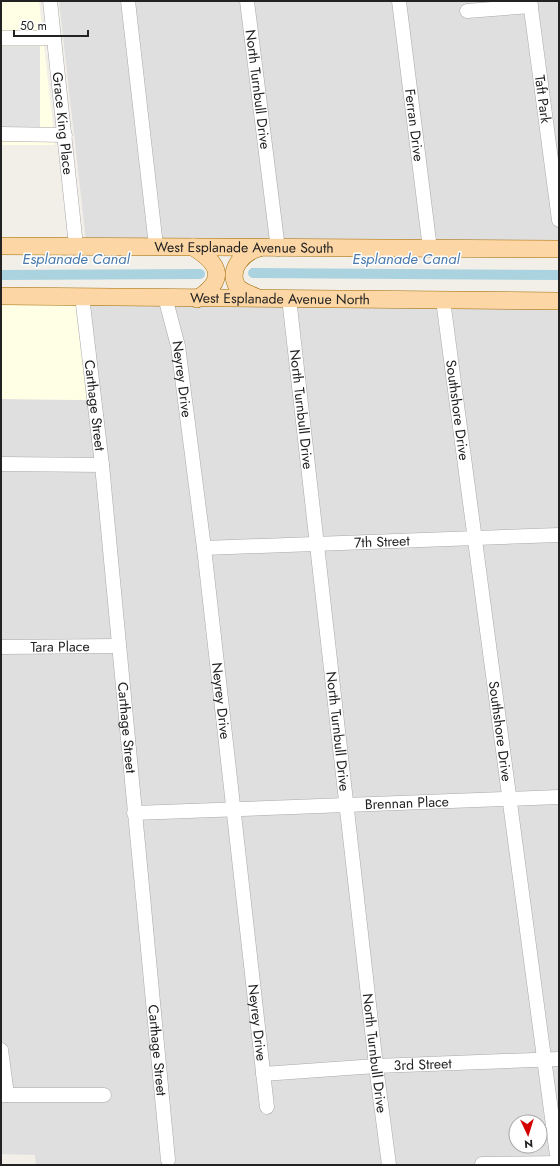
<svg xmlns="http://www.w3.org/2000/svg" width="560" height="1166" font-family="Jost,sans-serif">
<style>
.residential{fill:#e0dfdf;fill-rule:evenodd}
.education{fill:#ffffe5}
.parking{fill:#e2e2e2}
.lines{fill:none;stroke-linecap:round;stroke-linejoin:round}
.canal{stroke:#aad3df;stroke-width:10}
.minor-casing{stroke:#a9a9a9;stroke-width:15}
.major-casing{stroke:#a06b00;stroke-width:18}
.minor{stroke:#fff;stroke-width:14}
.major{stroke:#fcd6a4;stroke-width:17}
.labels{text-anchor:middle;stroke-width:3;stroke-linejoin:round;paint-order:stroke}
.street-label{font-size:14px;fill:#222;stroke:#fff}
.water-label{font-size:15px;font-style:italic;fill:#4a7aab;stroke:#fff}
</style>
<rect width="100%" height="100%" fill="#f2efe9"/>
<!-- residential -->
<g class="residential">
<polygon points="59,1 559,1 559,243 86,241"/>
<path d="M76,305L559,307V1165H36L35,1155L1,1154V399L88,400ZM516,1122H540V1146H516Z"/>
</g>
<!-- education -->
<g class="education">
<polygon points="1,1 39,1 55,145 1,145"/>
<polygon points="1,303 76,305 88,400 1,399"/>
</g>
<!-- parking -->
<rect class="parking" x="1" y="46" width="39" height="83"/>
<g class="lines">
<!-- canal -->
<g class="canal">
<polyline points="253,273 559,275"/>
<polyline points="1,275 200,274"/>
</g>
<!-- minor casing -->
<g class="minor-casing">
<g id="minor">
<path id="s1" d="M50,1L76,246"/>
<polyline points="128,1 156,246"/>
<path id="s2" d="M247,1L278,249"/>
<path id="s3" d="M399,1L430,249"/>
<path id="s4" d="M530,1L559,220"/>
<polyline points="467,11 531,6"/>
<polyline points="1,38 54,38"/>
<polyline points="1,134 65,135"/>
<path id="s5" d="M82,296L102,465L168,1160"/>
<path id="s6" d="M165,297L178,346L204,548L267,1107"/>
<path id="s7" d="M289,298L376,1066L389,1165"/>
<path id="s8" d="M443,300L558,1163"/>
<polyline points="1,464 102,465"/>
<path id="s9" d="M204,548L559,535"/>
<path id="s10" d="M1,647L119,646"/>
<path id="s11" d="M134,813L559,797"/>
<polyline points="1,1050 7,1095"/>
<path id="s12" d="M263,1074L376,1066L559,1059"/>
<polyline points="1,1095 104,1095"/>
<polyline points="482,1164 559,1163"/>
</g>
</g>
<!-- major casing -->
<g class="major-casing">
<g id="major">
<path id="s13" d="M1,246L559,249"/>
<path d="M193,247C220,264 227,279 197,299"/>
<path id="s14" d="M1,296L559,301"/>
<path d="M256,297C250,294 241,292 237,286C227,269 244,252 259,248"/>
</g>
</g>
<!-- minor -->
<use href="#minor" class="minor"/>
<!-- major -->
<use href="#major" class="major"/>
</g>
<g class="labels">
<!-- street labels -->
<g class="street-label">
<text dy="5" stroke="none"><textPath href="#s2" startOffset="89">North Turnbull Drive</textPath></text>
<text dy="5" stroke="none"><textPath href="#s4" startOffset="99">Taft Park</textPath></text>
<text dy="5" stroke="none"><textPath href="#s1" startOffset="123">Grace King Place</textPath></text>
<text dy="5" stroke="none"><textPath href="#s3" startOffset="125">Ferran Drive</textPath></text>
<text dy="5" stroke="none"><textPath href="#s13" startOffset="243">West Esplanade Avenue South</textPath></text>
<text dy="5" stroke="none"><textPath href="#s14" startOffset="279">West Esplanade Avenue North</textPath></text>
<text dy="5" stroke="none"><textPath href="#s6" startOffset="84">Neyrey Drive</textPath></text>
<text dy="5" stroke="none"><textPath href="#s5" startOffset="110">Carthage Street</textPath></text>
<text dy="5" stroke="none"><textPath href="#s7" startOffset="112">North Turnbull Drive</textPath></text>
<text dy="5" stroke="none"><textPath href="#s8" startOffset="111">Southshore Drive</textPath></text>
<text dy="5" stroke="none"><textPath href="#s9" startOffset="178">7th Street</textPath></text>
<text dy="5" stroke="none"><textPath href="#s10" startOffset="59">Tara Place</textPath></text>
<text dy="5" stroke="none"><textPath href="#s6" startOffset="408">Neyrey Drive</textPath></text>
<text dy="5" stroke="none"><textPath href="#s5" startOffset="434">Carthage Street</textPath></text>
<text dy="5" stroke="none"><textPath href="#s8" startOffset="435">Southshore Drive</textPath></text>
<text dy="5" stroke="none"><textPath href="#s7" startOffset="436">North Turnbull Drive</textPath></text>
<text dy="5" stroke="none"><textPath href="#s11" startOffset="273">Brennan Place</textPath></text>
<text dy="5" stroke="none"><textPath href="#s6" startOffset="732">Neyrey Drive</textPath></text>
<text dy="5" stroke="none"><textPath href="#s5" startOffset="758">Carthage Street</textPath></text>
<text dy="5" stroke="none"><textPath href="#s7" startOffset="760">North Turnbull Drive</textPath></text>
<text dy="5" stroke="none"><textPath href="#s12" startOffset="160">3rd Street</textPath></text>
</g>
<!-- water labels -->
<g class="water-label">
<text x="76" y="264">Esplanade Canal</text>
<text x="406" y="264">Esplanade Canal</text>
</g>
</g>
<!-- border -->
<rect width="560" height="1166" fill="none" stroke="#222222" stroke-width="4"/>
<!-- north arrow -->
<g transform="translate(528 1134) rotate(176)"><circle r="19" fill="#ffffff" stroke="#a7a7a7"/>
<path d="M0-3L7 15L0 10L-7 15Z" fill="#d40000"/>
<text y="-6" font-size="11" font-weight="bold" text-anchor="middle" fill="#222222">N</text>
</g>
<!-- scale -->
<path d="M14 30v6h74v-6" fill="none" stroke="#222222" stroke-width="2"/>
<text x="20" y="30" font-size="12" fill="#222222" stroke="#ffffff" stroke-width="3" paint-order="stroke">50 m</text>
</svg>
